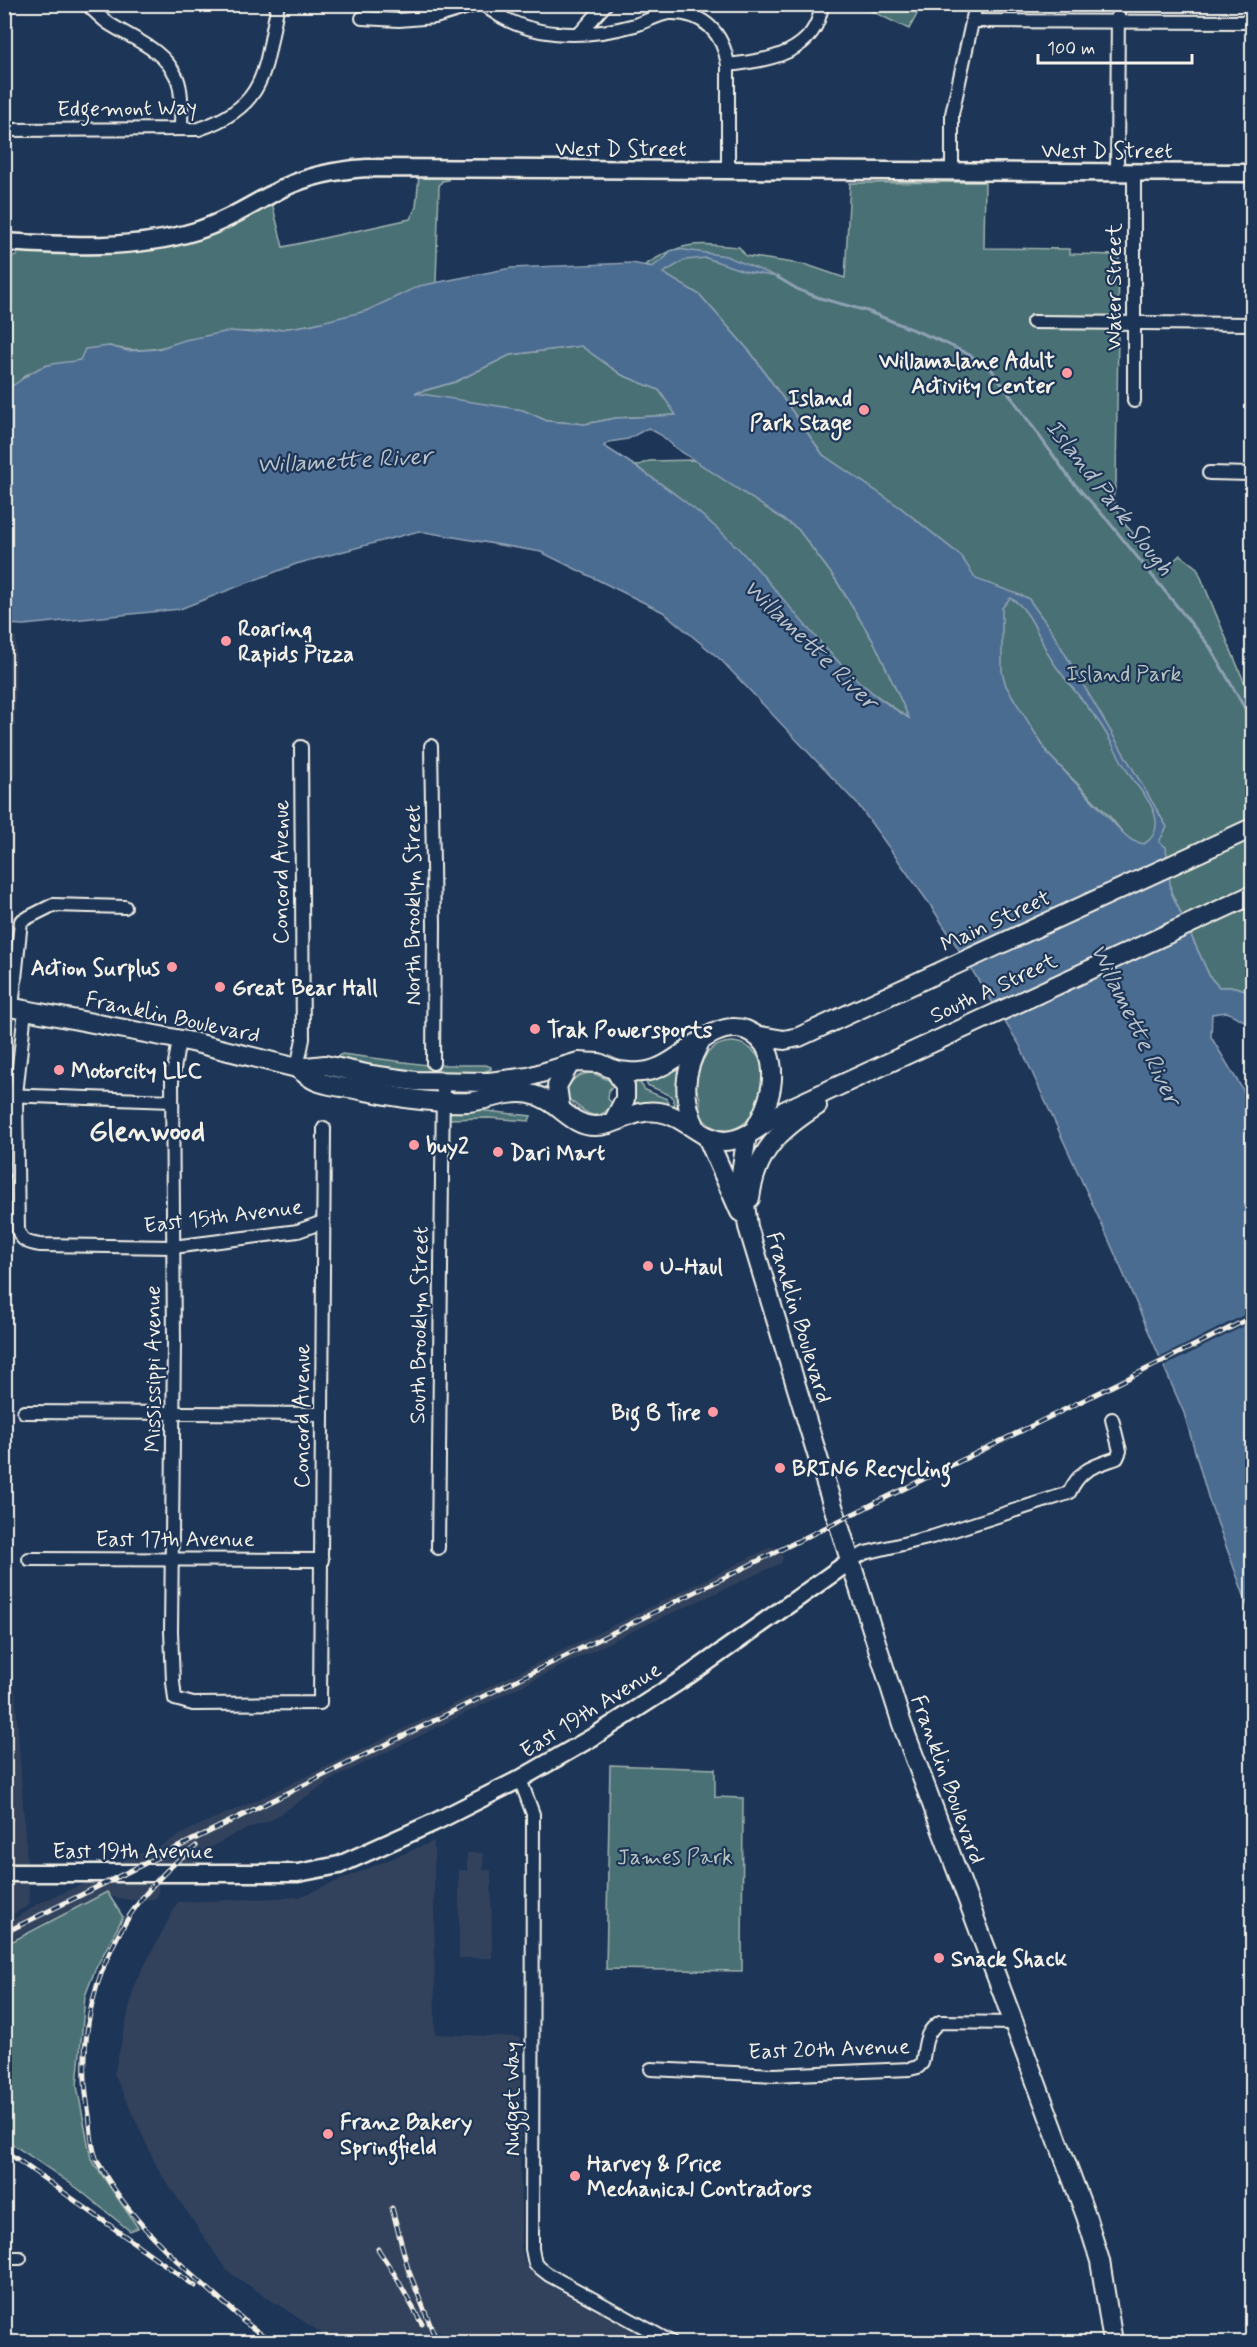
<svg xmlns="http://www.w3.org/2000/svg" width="1257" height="2347" font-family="Mynerve,sans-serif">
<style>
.built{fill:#31425c}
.green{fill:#4a7174;stroke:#9fb1ae;stroke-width:1.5}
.water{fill:#4c6c91;stroke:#8fa1b4;stroke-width:1.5;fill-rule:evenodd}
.pier{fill:#1d3557}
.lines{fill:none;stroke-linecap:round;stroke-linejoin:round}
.stream{stroke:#8fa1b4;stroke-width:3}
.street-casing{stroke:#f4f1e8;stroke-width:16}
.secondary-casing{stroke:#f4f1e8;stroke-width:21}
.primary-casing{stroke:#f4f1e8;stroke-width:22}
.street{stroke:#1d3557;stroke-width:12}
.secondary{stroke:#1d3557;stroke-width:16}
.primary{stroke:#1d3557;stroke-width:18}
.rail-casing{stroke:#f4f1e8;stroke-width:5}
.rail{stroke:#1d3557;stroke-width:3;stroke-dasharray:9;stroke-linecap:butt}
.poi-dot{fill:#ff9aa2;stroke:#1d3557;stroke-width:2}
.labels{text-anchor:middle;stroke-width:4.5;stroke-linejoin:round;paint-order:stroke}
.street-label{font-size:22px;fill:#f4f1e8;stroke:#1d3557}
.poi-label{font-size:22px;font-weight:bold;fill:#f4f1e8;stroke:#1d3557;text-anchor:start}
.park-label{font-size:22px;fill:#b8c4bf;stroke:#1d3557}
.water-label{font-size:24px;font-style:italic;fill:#b9c2ca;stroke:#1d3557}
.district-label{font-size:28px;font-weight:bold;fill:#f4f1e8;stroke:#1d3557}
</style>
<rect width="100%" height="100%" fill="#1d3557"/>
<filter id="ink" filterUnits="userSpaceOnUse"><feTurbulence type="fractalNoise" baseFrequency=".0167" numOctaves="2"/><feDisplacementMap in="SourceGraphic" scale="12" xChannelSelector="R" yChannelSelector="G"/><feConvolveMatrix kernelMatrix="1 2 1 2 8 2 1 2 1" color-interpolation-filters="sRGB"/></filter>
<g filter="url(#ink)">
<!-- built -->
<g class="built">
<polygon points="5,636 16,637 12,970 5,977"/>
<polygon points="779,1547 783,1558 781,1563 635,1630 336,1777 271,1820 236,1833 203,1852 195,1866 120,1866 123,1860 162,1845 195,1827 257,1800 373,1744 769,1548"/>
<polygon points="4,1688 15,1688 30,1905 5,1918"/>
<polygon points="434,1841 435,2034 520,2037 521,2246 526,2267 551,2286 654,2342 444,2342 439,2330 431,2342 335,2342 227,2271 159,2171 114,2074 135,1983 178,1902 299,1897"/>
<polygon points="467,1853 483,1853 483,1870 491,1870 492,1958 459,1958 459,1870 467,1870"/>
<polygon points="96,1880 159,1881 158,1896 154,1899 130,1900 103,1895 5,1942 5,1924 25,1913 37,1904 88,1882"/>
</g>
<!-- green -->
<g class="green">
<polygon points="874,5 874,4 922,5 909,29 871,11"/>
<path d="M419,176H448V180L442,181L439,186L436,283C410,288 389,304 364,312C329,322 293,329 256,332C247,333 238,330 229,332C186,337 153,359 109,346L80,360L25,375L18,384L5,389V257L17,256V250C70,252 127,259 178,244C209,235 242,216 272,203L283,247L410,219L416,207Z"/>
<path d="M985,182L984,248L1070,249V254L1119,255L1116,483L1113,498L1123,522L1165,569L1180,555L1197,568L1252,701V888L1239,894L1246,909L1252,906V992L1235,987H1219L1210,977L1171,892L1110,817L1048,754L1014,700L1006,686L961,556L901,508L823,455L751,353L700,295L652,267L645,265C683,241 695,243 739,247L746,256L807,265L845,278L850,183Z"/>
<polygon points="581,346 622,375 659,390 677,415 616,418 585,424 547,421 522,410 413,394 455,382 510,355"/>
<polygon points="695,460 798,529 836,580 875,644 910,719 860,684 799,621 752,564 636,466 649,461"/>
<path d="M734,1042C788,1051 761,1140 718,1129C709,1126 702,1119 698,1111C702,1103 700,1093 694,1087C700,1063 706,1042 734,1042Z"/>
<path d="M342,1054L427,1065H486L491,1067V1069C464,1083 368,1065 336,1057Z"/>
<polygon points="681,1064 680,1110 675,1107 672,1096 647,1085 646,1080"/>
<path d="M593,1073L615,1083L609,1090L608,1099L613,1104C595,1128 581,1108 565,1096C568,1081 577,1073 593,1073Z"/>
<polygon points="630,1081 639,1081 645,1090 667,1099 669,1106 630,1107"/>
<polygon points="461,1108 531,1116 529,1121 488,1118 448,1119 451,1111"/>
<polygon points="610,1765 715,1769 715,1797 743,1798 742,1971 606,1969"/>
<polygon points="107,1892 123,1917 95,1970 85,1996 77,2086 91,2159 138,2228 130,2231 77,2188 5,2139 5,1945"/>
</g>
<!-- water -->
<path class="water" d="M678,249L726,256L777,277L744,271L706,258L685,260L663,273L700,295L751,353L823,455L901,508L961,556L976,579L1028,598L1051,630L1167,827L1159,842L1166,847L1171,892L1210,977L1219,987H1235L1252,992V1021L1250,1024L1227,1012L1212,1014L1211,1037L1243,1090L1252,1114V1617L1209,1500L1184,1413L1107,1236L1019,1044L931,906L859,806L721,660L663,612L541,552L419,531L296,564L180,609L24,625L5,624L4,390C19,384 27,373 42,367C53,362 68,363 80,360L85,349L109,346L128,351L158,349L185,340L230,331L254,333L309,325L366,311L419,286L511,268L632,263L652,267L666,257L670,251ZM581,346L622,375L659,390L676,415L616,418L585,424L547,421L523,410L415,393L455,382L510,355ZM648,428L661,435L677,449L798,529L836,580L875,644L909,718C845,681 802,620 754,565C711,517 658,480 604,446L609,442L628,439ZM1010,598C1033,610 1039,642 1053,662C1068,684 1086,703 1101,725C1112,742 1120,760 1131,777C1140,791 1154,803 1156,821C1157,831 1152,839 1144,844L1133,841L1124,834L1048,754L1006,686L1002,672V608Z"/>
<!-- pier -->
<polygon class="pier" points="1252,1311 1252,1322 1161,1368 1157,1359"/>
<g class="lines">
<!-- stream -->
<g class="stream">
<polyline points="777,277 799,290 820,298 867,311 943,342 968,354 992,370 1071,480 1109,522 1210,647 1252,721"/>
<polyline points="1250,823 1250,817 1252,814"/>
<polyline points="1251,835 1252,862"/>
<polyline points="1251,876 1252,863"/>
</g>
<!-- street casing -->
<g class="street-casing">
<g id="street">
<path d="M87,4C94,11 101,18 108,23C134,40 163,48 177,78C183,93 181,113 181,129"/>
<path d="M483,4C526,40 584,39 635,25C646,22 658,14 670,13C704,12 723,33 728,65V171"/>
<polyline points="362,18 399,20 435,17 478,4"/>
<polyline points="972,21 1252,22"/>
<polyline points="581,32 606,4"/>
<path d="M728,65C769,60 816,54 822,4"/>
<path d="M4,130L199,129C269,105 264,68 278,4"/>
<polyline points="952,172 952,114 976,4"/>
<polyline points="1117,173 1118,4"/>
<polyline points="1033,322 1252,324"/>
<polyline points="1134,401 1134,173"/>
<polyline points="1209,473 1252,474"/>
<polyline points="431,746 434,924 433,1063"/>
<polyline points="12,1008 21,921 53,905 125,907"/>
<path d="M25,1010L16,1095L18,1230C22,1242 29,1243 40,1245L173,1247L298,1231L323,1222"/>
<polyline points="179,1040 172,1081 174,1343 171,1631 173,1682 175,1699 193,1704 320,1703 324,1128"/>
<polyline points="297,1068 303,1039 301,747"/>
<polyline points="4,1095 172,1101"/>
<polyline points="24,1412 322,1414"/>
<polyline points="438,1548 443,1083"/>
<polyline points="29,1559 322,1560"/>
<path d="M850,1561L865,1553L932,1537L1069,1493C1081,1468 1092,1467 1117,1458L1120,1451L1112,1419"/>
<polyline points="520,1779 533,1814 532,2249 535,2264 549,2275 671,2342"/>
<path d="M651,2069L774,2075L910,2069L918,2067L922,2063C926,2046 923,2033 940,2022L1013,2023"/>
<polyline points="4,2258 20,2258"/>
</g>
</g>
<!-- secondary casing -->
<g class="secondary-casing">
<g id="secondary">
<path d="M4,242C68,246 135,250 196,231C227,221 254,203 283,188C310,175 338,170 367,168L1252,173"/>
<polyline points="4,1873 298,1873 339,1865 437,1821 520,1779 593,1737 689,1675 850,1561"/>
</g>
</g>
<!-- primary casing -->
<g class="primary-casing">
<g id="primary">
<polyline points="4,1006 192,1042 297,1068 325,1065 371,1075 415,1081 489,1082 528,1077 578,1062 599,1063 615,1070 625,1086 625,1099 614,1120"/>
<polyline points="755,1035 784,1040 799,1037 1252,828"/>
<path d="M297,1068C303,1072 311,1080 319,1082C330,1086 343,1087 355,1089C392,1096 430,1104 468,1102C489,1100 509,1090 530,1094C558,1099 570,1126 594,1126C616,1127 633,1108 659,1112C685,1116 701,1140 724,1141C746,1141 767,1121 784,1111L1252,895"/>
<path d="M615,1070C631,1073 645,1074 660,1067C687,1056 714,1019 746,1030C756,1034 764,1042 768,1052C778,1078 769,1104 756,1127"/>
<polyline points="560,1107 557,1086 568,1067"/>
<path d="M696,1128C682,1099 683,1073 699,1044"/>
<polyline points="747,1135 741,1173 748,1227 826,1484 902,1724 1086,2216 1100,2261 1113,2342"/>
<polyline points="707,1137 740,1212"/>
<path d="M750,1198C756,1152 779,1130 817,1106"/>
</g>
</g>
<!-- street -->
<use href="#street" class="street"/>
<!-- secondary -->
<use href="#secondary" class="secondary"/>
<!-- primary -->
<use href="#primary" class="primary"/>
<!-- rail casing -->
<g class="rail-casing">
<g id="rail">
<path d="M196,1846C112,1907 71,2013 89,2115C91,2129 91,2148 97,2160C132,2229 194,2275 250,2326"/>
<polyline points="4,1933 1252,1317"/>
<polyline points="4,2150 195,2286"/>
<polyline points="392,2208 408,2269 437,2342"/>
<polyline points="378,2249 395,2275 422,2324"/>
<polyline points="243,2321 272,2342"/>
</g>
</g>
<!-- rail -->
<use href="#rail" class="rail"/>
</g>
</g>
<!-- markers -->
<g class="poi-dot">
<circle cx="1067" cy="373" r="6"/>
<circle cx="864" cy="410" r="6"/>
<circle cx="226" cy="641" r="6"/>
<circle cx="172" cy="967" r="6"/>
<circle cx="220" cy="987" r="6"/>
<circle cx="535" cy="1029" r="6"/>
<circle cx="59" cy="1070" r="6"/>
<circle cx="414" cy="1145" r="6"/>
<circle cx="498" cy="1152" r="6"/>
<circle cx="648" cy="1266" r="6"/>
<circle cx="713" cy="1412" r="6"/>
<circle cx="780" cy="1468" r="6"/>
<circle cx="939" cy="1958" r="6"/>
<circle cx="328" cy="2134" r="6"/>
<circle cx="575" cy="2176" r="6"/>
</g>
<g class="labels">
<!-- street labels -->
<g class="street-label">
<text transform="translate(127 107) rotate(-1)" y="8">Edgemont Way</text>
<text x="621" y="156">West D Street</text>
<text x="1107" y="158">West D Street</text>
<text transform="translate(1113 287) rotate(-90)" y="8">Water Street</text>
<text transform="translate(280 872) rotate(-90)" y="8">Concord Avenue</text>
<text transform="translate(412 905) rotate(-90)" y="8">North Brooklyn Street</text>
<text transform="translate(995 920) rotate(-25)" y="8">Main Street</text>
<text transform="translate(993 987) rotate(-25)" y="8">South A Street</text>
<text transform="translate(173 1016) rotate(12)" y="8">Franklin Boulevard</text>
<text transform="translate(223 1215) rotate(-7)" y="8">East 15th Avenue</text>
<text transform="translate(800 1317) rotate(73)" y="8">Franklin Boulevard</text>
<text transform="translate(418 1325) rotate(-89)" y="8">South Brooklyn Street</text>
<text transform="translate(152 1369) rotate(-90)" y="8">Mississippi Avenue</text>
<text transform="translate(301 1416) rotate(-90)" y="8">Concord Avenue</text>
<text x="175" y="1546">East 17th Avenue</text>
<text transform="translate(590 1709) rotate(-32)" y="8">East 19th Avenue</text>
<text transform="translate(949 1779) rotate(70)" y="8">Franklin Boulevard</text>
<text x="133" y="1858">East 19th Avenue</text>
<text transform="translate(829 2048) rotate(-2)" y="8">East 20th Avenue</text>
<text transform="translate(511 2099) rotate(-90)" y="8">Nugget Way</text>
</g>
<!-- poi labels -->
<g class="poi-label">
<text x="1055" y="368" text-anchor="end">Willamalane Adult<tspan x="1055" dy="25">Activity Center</tspan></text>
<text x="852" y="405" text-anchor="end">Island<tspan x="852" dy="25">Park Stage</tspan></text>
<text x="238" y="636">Roaring<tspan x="238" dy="25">Rapids Pizza</tspan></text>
<text x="160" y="975" text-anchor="end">Action Surplus</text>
<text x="232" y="995">Great Bear Hall</text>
<text x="547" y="1037">Trak Powersports</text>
<text x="71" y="1078">Motorcity LLC</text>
<text x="426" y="1153">buy2</text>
<text x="510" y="1160">Dari Mart</text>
<text x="660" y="1274">U-Haul</text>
<text x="701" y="1420" text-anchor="end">Big B Tire</text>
<text x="792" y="1476">BRING Recycling</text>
<text x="951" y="1966">Snack Shack</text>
<text x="340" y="2129">Franz Bakery<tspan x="340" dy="25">Springfield</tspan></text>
<text x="587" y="2171">Harvey &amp; Price<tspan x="587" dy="25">Mechanical Contractors</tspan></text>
</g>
<!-- park labels -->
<g class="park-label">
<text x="1124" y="681">Island Park</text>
<text x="675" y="1864">James Park</text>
</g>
<!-- water labels -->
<g class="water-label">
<text transform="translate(344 460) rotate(-3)" y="8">Willamette River</text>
<text transform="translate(1110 497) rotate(52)" y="8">Island Park Slough</text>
<text transform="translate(811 644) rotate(44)" y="8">Willamette River</text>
<text transform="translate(1136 1024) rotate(64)" y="8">Willamette River</text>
</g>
<!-- district labels -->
<g class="district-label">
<text x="147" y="1140">Glenwood</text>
</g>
</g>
<!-- margin -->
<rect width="1257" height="2347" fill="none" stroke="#1d3557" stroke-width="24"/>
<rect x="12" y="12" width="1233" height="2323" fill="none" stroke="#f4f1e8" stroke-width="2" filter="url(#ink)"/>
<!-- scale -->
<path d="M1038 54v9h154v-9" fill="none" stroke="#f4f1e8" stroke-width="3"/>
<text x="1047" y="54" font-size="18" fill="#f4f1e8" stroke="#1d3557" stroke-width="4.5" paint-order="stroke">100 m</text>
</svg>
